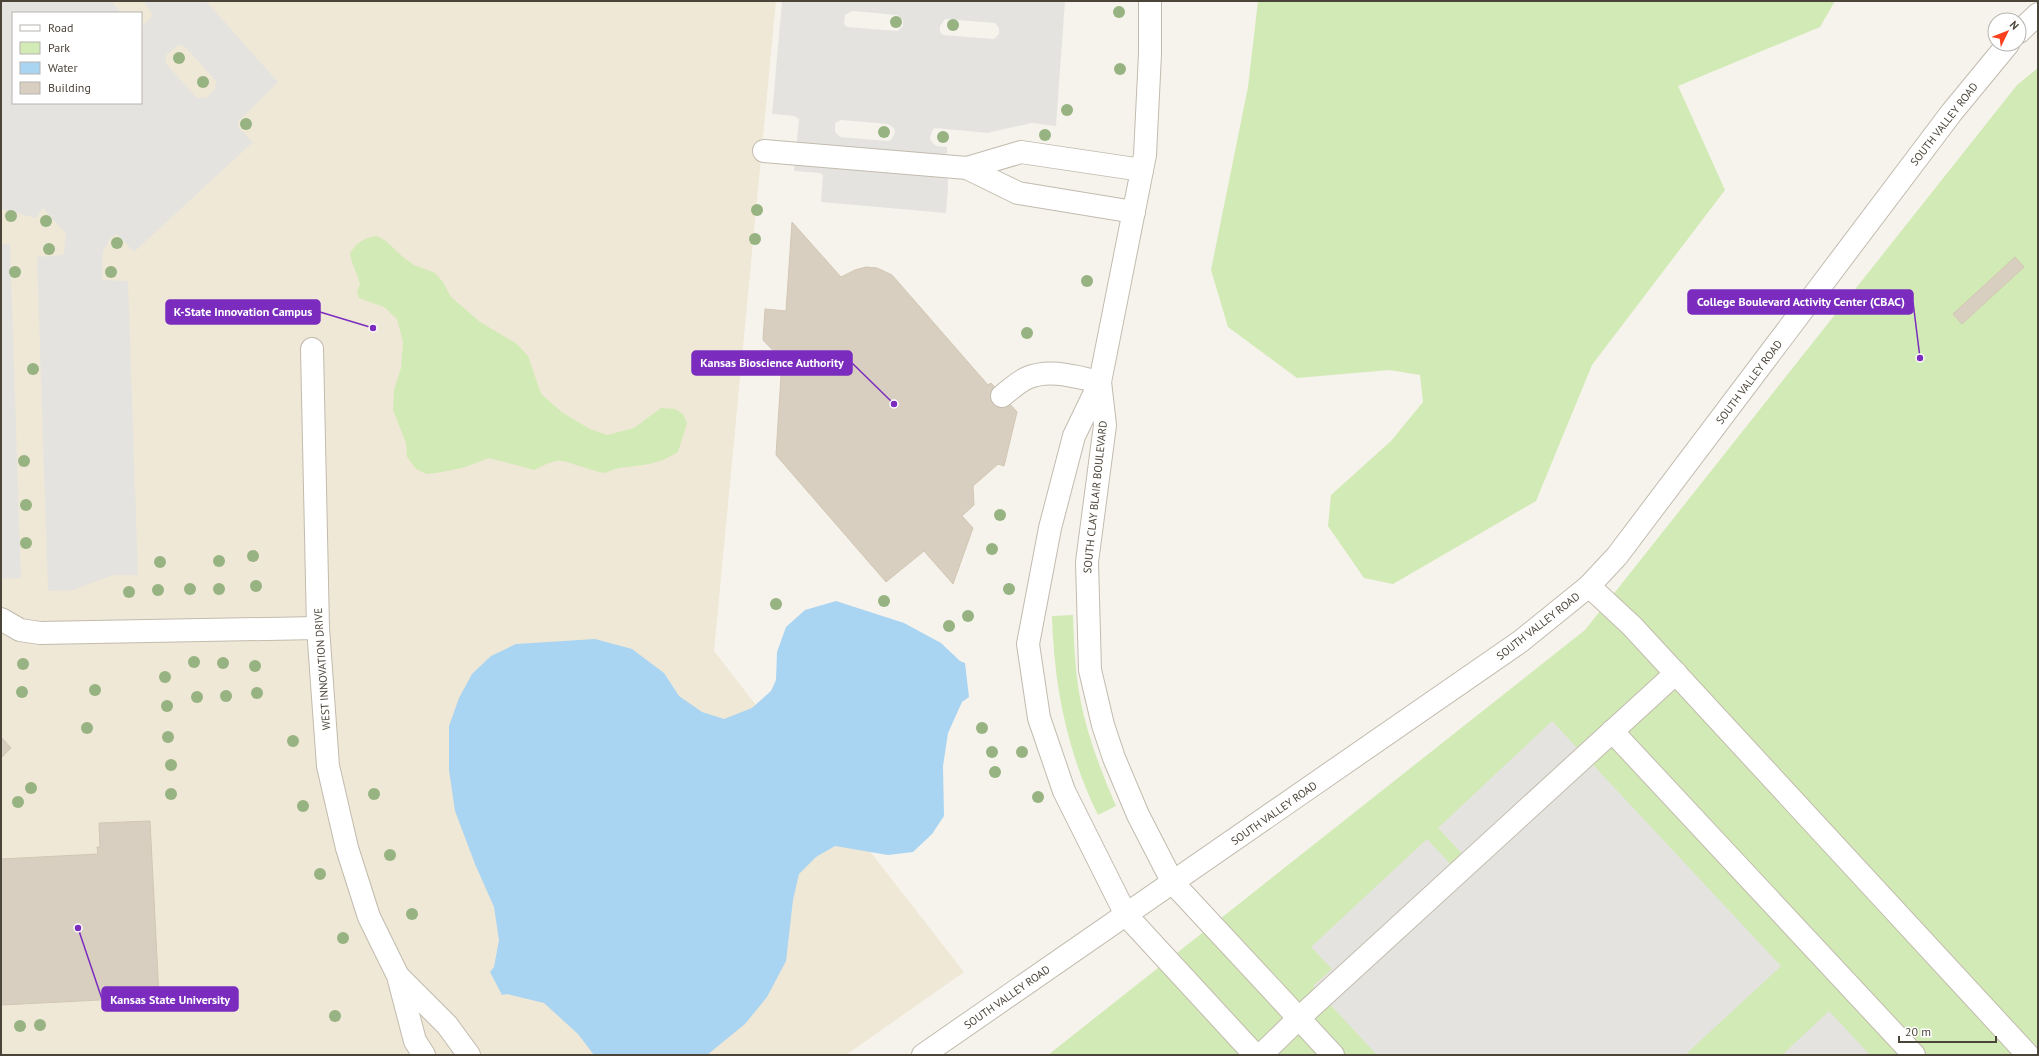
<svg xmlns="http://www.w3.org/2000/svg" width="2039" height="1056" font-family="'PT Sans',sans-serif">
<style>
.education{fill:#efe8d6;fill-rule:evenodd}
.green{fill:#d2eab5}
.parking{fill:#e5e3e0;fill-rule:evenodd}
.water{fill:#a9d4f2}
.building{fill:#d8cfc1;stroke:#d3c7b4}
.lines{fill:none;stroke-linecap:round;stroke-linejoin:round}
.minor-casing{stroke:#c2bbae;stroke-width:24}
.minor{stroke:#fff;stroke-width:22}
.tree{fill:#97b381}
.labels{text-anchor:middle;stroke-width:4;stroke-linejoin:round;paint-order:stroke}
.street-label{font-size:11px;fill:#4b4439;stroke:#fff}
.leader{fill:none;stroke:#7b2cbf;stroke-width:1.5}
.callout-dot{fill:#7b2cbf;stroke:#fff;stroke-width:1.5}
.callout{fill:#7b2cbf;stroke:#7b2cbf;stroke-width:1.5}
.callout-label{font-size:12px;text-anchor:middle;font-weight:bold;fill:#fff}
</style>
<rect width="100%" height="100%" fill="#f6f3ec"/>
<!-- education -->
<path class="education" d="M1,1H776L714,651L964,972L846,1055H1ZM13,13H141V103H13Z"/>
<!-- green -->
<g class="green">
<polygon points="1258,1 1835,1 1820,27 1678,86 1725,190 1592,365 1536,501 1393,584 1364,578 1328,526 1331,495 1391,441 1423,402 1420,375 1389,370 1297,378 1228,327 1211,270 1248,87"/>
<polygon points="2038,68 2038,1055 1048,1055 1585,630 2017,85"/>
<path d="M377,236L386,241L404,258L414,265L435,273L443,282L451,297L480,322L517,344L528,356L541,394L563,413L590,429L607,435L634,428L661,408L675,409L683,414L687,423L678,452C658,465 642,465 619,468C614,469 609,472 604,473C600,473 594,470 589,469C560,461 564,455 534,470L489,458L462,468L442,472L427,474L416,469L407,457L406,443L393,410L394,390L401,368L403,342L397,319L384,307L359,298L357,291L360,284C357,272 352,266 350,253C357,243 364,237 377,236Z"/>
<path d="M1073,615C1074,643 1075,670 1080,698C1087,735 1101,771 1116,806L1098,815C1067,752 1054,686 1052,616Z"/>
</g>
<!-- parking -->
<g class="parking">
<path d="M1,1H111L122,13H13V103H141V27L151,18L152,13L143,1H206L278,82L238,122L239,128L253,142L134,252L117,234L110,239L103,252L102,280L128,281L138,575H113L73,590L48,591L37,257L62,255L64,253L66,234L43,208L36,218L1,209ZM179,45L185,47L216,81L215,89L206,98H197L166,64V55Z"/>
<path d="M782,1H1065L1056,126L1032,123L987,133L936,128L933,129L930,138L932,142L936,146L947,147L948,188L946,213L821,202L823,175L820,173L794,171L799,119L794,116L772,114ZM852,11L897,15L903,20V26L898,31L847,27L844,24L845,15ZM945,19L995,23L999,28V34L994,39L943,35L940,32V26ZM841,120L888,124L894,128L895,133L891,140L888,141L840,137L835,132V123Z"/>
<polygon points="10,244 21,578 1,579 1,245"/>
<polygon points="1552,721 1781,966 1685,1055 1377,1055 1313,986 1332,969 1311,947 1427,839 1458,872 1469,861 1438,828"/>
<polygon points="1829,1011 1870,1055 1782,1055"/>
</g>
<!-- water -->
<polygon class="water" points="836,601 904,623 941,643 960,661 965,663 969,697 962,702 948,733 943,766 944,816 932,834 913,852 888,855 835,846 816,857 799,874 793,900 786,961 767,997 745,1024 707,1055 594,1055 578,1034 544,1003 507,994 502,995 490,972 494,967 499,940 494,907 475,864 455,811 449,770 449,726 459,698 472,674 491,656 516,644 595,639 632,649 664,673 679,696 702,712 724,719 752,708 771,691 776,680 777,652 786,627 805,610"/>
<!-- building -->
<g class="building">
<polygon points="792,222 841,277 855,270 866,267 877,268 892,275 988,385 991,383 1017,412 1004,466 998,464 973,486 974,505 962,516 973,528 953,584 924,551 886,582 776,455 782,360 763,340 765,309 786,311"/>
<polygon points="2015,257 2024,267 1962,324 1953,314"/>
<polygon points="1,737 11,748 1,758"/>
<polygon points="150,821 159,997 1,1005 1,859 98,854 97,847 100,847 99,823"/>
</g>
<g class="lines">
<!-- minor casing -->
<g class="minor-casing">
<g id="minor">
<polyline points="1150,1 1150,54 1145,155 1100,382 1074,436 1050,528 1028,644 1039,718 1064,791 1126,915 1255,1055"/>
<polyline points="2019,32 2038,14"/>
<polyline points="764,151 967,168 1018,193 1134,212"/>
<polyline points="967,168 1021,152 1142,170"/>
<polyline points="312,349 318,628 328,766 347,848 369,917 398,976 415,1041 424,1055"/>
<polyline points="1100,382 1105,425 1087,562 1090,670 1103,725 1114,758 1138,815 1173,883 1333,1055"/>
<path d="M1002,396C1010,390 1018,382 1027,378C1050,368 1076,377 1100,382"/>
<polyline points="1589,586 1632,626 2028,1055"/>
<polyline points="1,619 20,630 40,633 318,628"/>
<polyline points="1612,731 1914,1055"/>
<polyline points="399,977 447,1025 469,1055"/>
<polyline points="923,1055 1521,641 1589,586 1617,556 1952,112 2008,44"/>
<polyline points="1261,1055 1299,1018 1676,673"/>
</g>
</g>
<!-- minor -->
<use href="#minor" class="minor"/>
</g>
<!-- trees -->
<g class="tree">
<circle cx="1119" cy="12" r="6"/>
<circle cx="896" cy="22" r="6"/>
<circle cx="953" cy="25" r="6"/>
<circle cx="179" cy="58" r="6"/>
<circle cx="1120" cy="69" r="6"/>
<circle cx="203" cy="82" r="6"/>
<circle cx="1067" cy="110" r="6"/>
<circle cx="246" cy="124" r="6"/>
<circle cx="884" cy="132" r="6"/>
<circle cx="1045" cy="135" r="6"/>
<circle cx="943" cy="137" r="6"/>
<circle cx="757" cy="210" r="6"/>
<circle cx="11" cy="216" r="6"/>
<circle cx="46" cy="221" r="6"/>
<circle cx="755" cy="239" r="6"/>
<circle cx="117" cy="243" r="6"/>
<circle cx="49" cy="249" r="6"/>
<circle cx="15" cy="272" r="6"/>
<circle cx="111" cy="272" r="6"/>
<circle cx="1087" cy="281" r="6"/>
<circle cx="1027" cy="333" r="6"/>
<circle cx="33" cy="369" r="6"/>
<circle cx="24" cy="461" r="6"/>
<circle cx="26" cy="505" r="6"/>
<circle cx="1000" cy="515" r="6"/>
<circle cx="26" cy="543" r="6"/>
<circle cx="992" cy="549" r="6"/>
<circle cx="253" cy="556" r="6"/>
<circle cx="219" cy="561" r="6"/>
<circle cx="160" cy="562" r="6"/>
<circle cx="256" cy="586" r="6"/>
<circle cx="190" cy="589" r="6"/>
<circle cx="219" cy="589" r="6"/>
<circle cx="1009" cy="589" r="6"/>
<circle cx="158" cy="590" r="6"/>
<circle cx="129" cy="592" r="6"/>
<circle cx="884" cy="601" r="6"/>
<circle cx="776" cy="604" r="6"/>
<circle cx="968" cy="616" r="6"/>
<circle cx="949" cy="626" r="6"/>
<circle cx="194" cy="662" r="6"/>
<circle cx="223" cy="663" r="6"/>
<circle cx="23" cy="664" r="6"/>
<circle cx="255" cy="666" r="6"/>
<circle cx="165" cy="677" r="6"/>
<circle cx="95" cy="690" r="6"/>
<circle cx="22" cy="692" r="6"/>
<circle cx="257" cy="693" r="6"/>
<circle cx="226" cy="696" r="6"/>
<circle cx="197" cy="697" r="6"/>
<circle cx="167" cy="706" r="6"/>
<circle cx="87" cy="728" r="6"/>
<circle cx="982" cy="728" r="6"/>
<circle cx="168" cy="737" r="6"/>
<circle cx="293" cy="741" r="6"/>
<circle cx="992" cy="752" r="6"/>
<circle cx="1022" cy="752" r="6"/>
<circle cx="171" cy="765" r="6"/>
<circle cx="995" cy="772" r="6"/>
<circle cx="31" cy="788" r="6"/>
<circle cx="171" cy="794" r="6"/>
<circle cx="374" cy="794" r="6"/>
<circle cx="1038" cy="797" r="6"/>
<circle cx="18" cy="802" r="6"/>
<circle cx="303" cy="806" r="6"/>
<circle cx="390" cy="855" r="6"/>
<circle cx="320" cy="874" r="6"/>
<circle cx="412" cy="914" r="6"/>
<circle cx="343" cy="938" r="6"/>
<circle cx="335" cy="1016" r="6"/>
<circle cx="40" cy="1025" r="6"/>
<circle cx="20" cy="1026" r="6"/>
</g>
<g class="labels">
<!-- street labels -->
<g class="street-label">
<text transform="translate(1944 124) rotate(-52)" y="4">SOUTH VALLEY ROAD</text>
<text transform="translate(1749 382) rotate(-53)" y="4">SOUTH VALLEY ROAD</text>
<text transform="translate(1095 497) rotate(-84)" y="4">SOUTH CLAY BLAIR BOULEVARD</text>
<text transform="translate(1538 626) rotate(-38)" y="4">SOUTH VALLEY ROAD</text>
<text transform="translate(322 669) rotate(-94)" y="4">WEST INNOVATION DRIVE</text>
<text transform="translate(1274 813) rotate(-35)" y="4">SOUTH VALLEY ROAD</text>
<text transform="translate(1007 997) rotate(-35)" y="4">SOUTH VALLEY ROAD</text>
</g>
</g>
<!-- callouts -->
<path class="leader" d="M1920 358L1913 302M373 328L320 312M894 404L852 363M78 928L102 999"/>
<g class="callout-dot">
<circle cx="1920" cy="358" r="4"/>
<circle cx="373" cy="328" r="4"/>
<circle cx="894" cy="404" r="4"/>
<circle cx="78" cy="928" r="4"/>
</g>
<g class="callout">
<rect x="1688" y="290" width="225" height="24" rx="4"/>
<rect x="166" y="300" width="154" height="24" rx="4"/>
<rect x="692" y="351" width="160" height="24" rx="4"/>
<rect x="102" y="987" width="136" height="24" rx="4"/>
</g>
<g class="callout-label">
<text x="1801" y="306">College Boulevard Activity Center (CBAC)</text>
<text x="243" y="316">K-State Innovation Campus</text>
<text x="772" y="367">Kansas Bioscience Authority</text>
<text x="170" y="1004">Kansas State University</text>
</g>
<!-- border -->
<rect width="2039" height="1056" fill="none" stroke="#4b4439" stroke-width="4"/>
<!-- legend -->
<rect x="12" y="12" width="130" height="92" fill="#ffffff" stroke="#b7b4b0"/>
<rect x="20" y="25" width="20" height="6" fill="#ffffff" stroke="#b7b4b0"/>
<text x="48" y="32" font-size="12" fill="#4b4439">Road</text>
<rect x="20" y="42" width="20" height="12" fill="#d2eab5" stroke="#b7b4b0"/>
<text x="48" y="52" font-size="12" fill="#4b4439">Park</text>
<rect x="20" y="62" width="20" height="12" fill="#a9d4f2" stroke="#b7b4b0"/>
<text x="48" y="72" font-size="12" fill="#4b4439">Water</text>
<rect x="20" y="82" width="20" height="12" fill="#d8cfc1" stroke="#b7b4b0"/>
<text x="48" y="92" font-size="12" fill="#4b4439">Building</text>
<!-- north arrow -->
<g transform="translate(2007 32) rotate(47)"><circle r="19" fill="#ffffff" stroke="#b7b4b0"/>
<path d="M0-3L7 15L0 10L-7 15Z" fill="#fc3f1d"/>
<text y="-6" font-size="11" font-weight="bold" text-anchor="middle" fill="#4b4439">N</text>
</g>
<!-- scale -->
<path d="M1899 1036v6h97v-6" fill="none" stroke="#4b4439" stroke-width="2"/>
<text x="1905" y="1036" font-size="12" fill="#4b4439" stroke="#ffffff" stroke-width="3" paint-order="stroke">20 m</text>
</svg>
